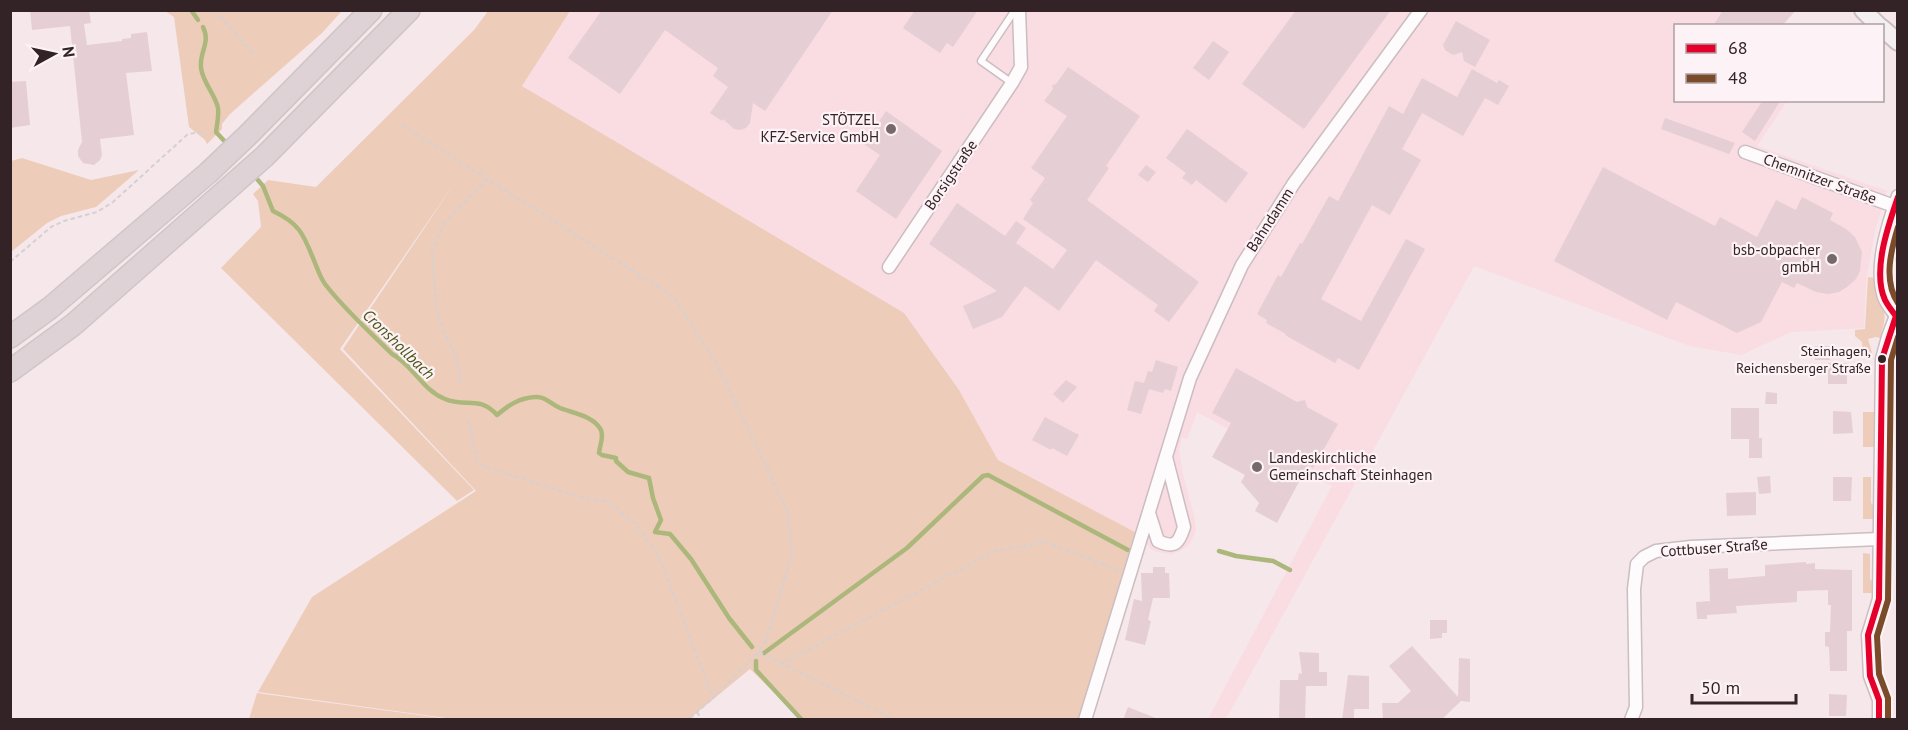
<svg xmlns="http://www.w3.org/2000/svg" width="1908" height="730" font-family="'PT Sans',sans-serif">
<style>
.built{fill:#fadce3}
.green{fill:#edcdba}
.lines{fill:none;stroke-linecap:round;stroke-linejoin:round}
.stream{stroke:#acb77b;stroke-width:4.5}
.building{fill:#e5cfd4}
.lane-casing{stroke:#cbbdc0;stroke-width:9}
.street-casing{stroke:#cbbdc0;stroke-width:15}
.secondary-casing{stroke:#cbbdc0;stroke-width:20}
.highway-casing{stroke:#cfc6c8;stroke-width:24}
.path{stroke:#d5d0d1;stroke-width:2;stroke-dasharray:4.5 3;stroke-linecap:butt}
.lane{stroke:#fefbfc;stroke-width:6}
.street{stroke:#fefbfc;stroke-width:12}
.secondary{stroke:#f4eff0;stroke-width:16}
.highway{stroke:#ded2d6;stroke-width:21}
.bus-1-casing{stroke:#fdf3f6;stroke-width:10}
.bus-2-casing{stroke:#fdf3f6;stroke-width:10}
.bus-1{stroke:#e4002b;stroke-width:6}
.bus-2{stroke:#7a4b2a;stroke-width:6}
.poi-dot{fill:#77686b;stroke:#fdf3f6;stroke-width:2}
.bus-dot{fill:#332327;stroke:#fdf3f6;stroke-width:2}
.labels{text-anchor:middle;stroke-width:4.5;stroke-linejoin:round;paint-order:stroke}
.bus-label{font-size:14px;fill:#332327;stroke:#fdf3f6;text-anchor:end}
.poi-label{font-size:15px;fill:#332327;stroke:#fdf3f6;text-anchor:end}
.street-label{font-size:15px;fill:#332327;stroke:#fdf3f6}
.water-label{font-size:16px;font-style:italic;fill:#485617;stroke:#fdf3f6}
</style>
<rect width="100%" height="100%" fill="#f6e7ea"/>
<!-- built -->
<polygon class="built" points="570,11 1770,11 1778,25 1676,26 1676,100 1787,101 1757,146 1887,191 1875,231 1866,282 1864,328 1791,332 1741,355 1690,346 1474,266 1226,719 1208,719 1332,486 1197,412 1187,439 1182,437 1179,450 1183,475 1194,516 1196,531 1190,544 1182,550 1172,554 1162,553 1152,550 1135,532 998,460 959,390 522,85"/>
<!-- green -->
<g class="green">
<polygon points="165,11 342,11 322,33 230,114 222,124 222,129 207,144 205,140 189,127 174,17"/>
<polygon points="488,11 570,11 522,86 904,313 959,390 998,460 1135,532 1079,719 801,719 750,669 688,720 453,719 258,692 312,597 476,491 343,349 456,181 340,349 474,490 457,501 221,268 261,227 258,201 253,194 268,180 316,187 474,30"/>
<polygon points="22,158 91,180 139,170 96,207 61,216 47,223 11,252 11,161"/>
<path d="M1868,277L1874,278C1874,291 1881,300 1884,312C1886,321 1882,330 1880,338L1876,337L1868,339L1872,353H1863L1862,342L1855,336V330L1865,329Z"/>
<polygon points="1863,412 1875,412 1874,447 1863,447"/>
<polygon points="1863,477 1871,477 1871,503 1875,507 1875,519 1863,519"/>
<polygon points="1863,553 1870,554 1870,579 1874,583 1874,593 1863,593"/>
<polygon points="257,693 449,719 249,719"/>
</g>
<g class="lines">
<!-- stream -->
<g class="stream">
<polyline points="191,10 198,20"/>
<path d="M203,27C211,43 199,52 201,68C203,83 215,94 218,108C219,115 217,125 216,132L229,146"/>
<path d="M252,173L263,186L273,211C301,224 304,236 315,263C318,270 320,277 325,284C344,309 369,331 392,354C413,365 422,390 445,399C466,408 479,395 497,415C509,405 519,398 535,397C545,396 551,404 560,408C573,413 594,416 601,430C604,438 600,444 599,453L602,455L616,458V461L628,472L649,478L653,498L661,520L655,532L670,534L691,559L729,618L752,647"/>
<polyline points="1219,551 1236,556 1273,561 1290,570"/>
<polyline points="764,653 907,548 983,476 988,475 1128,550"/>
<polyline points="756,661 756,670 802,720"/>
</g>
</g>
<!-- building -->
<g class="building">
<polygon points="30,10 89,10 91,23 84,24 87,45 122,41 122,39 131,38 131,34 147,32 152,71 126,73 134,135 100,139 102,155 100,160 94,165 83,163 78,156 78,150 82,142 70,26 32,30"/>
<polygon points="602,10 833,10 765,111 753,103 750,123 746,128 740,130 734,129 723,119 722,121 710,113 728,87 713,76 718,68 665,30 620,94 568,58"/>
<polygon points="915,10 978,10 953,47 947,43 940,53 903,28"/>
<polygon points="1296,10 1391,10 1304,129 1242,84"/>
<polygon points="1723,10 1796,10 1782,26 1713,26"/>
<polygon points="1456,21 1490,40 1475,67 1464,61 1462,52 1453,55 1445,50 1443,45"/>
<polygon points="1213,41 1229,52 1209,80 1193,68"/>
<polygon points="1068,67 1140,116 1106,166 1109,168 1087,200 1199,282 1169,322 1154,311 1158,305 1096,260 1059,311 1025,286 1002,317 973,329 963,306 997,291 929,244 957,203 1005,236 1016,221 1026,228 1016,243 1053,269 1067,250 1023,219 1033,203 1030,200 1045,178 1031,168 1067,116 1044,101 1053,89 1052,85 1056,84"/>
<polygon points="1472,69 1497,83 1499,80 1509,86 1498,105 1485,98 1463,136 1422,113 1402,149 1421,160 1390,215 1372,205 1321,299 1361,321 1406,239 1425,249 1359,370 1338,358 1335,363 1285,335 1286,334 1266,323 1267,320 1257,314 1278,275 1281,277 1300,243 1302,244 1329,196 1338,201 1389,106 1403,114 1422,78 1457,97"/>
<polygon points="26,81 30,125 10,128 10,82"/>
<polygon points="1763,100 1781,100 1755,141 1742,132"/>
<polygon points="886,111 942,151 896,219 856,191 880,155 864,144"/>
<polygon points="1665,118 1735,143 1729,154 1661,129"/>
<polygon points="1187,129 1248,173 1226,203 1196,180 1192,185 1182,178 1186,173 1166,158"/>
<polygon points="1146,165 1156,172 1148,182 1138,175"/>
<polygon points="1603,167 1715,226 1720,217 1757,237 1776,200 1796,210 1802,197 1833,213 1830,220 1846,229 1855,237 1862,252 1860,271 1856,279 1847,287 1839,292 1829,294 1816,292 1797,283 1794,288 1782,282 1761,322 1737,333 1676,302 1667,320 1554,261"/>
<rect x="1815" y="346" width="15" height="14"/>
<polygon points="1156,360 1178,367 1171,391 1165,389 1163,393 1149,389 1141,414 1127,410 1135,381 1144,383 1148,371 1152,372"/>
<rect x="1828" y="363" width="19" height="21"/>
<polygon points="1236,368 1297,402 1305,400 1307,407 1338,424 1313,468 1308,465 1277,523 1255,511 1259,503 1241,482 1245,475 1212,457 1231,423 1212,413"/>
<polygon points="1066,380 1077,387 1063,403 1053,394"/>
<polygon points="1766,392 1777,393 1777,404 1765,404"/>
<polygon points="1731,408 1759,408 1759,438 1762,438 1762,458 1749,458 1749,439 1731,439"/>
<polygon points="1833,411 1851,412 1853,433 1833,434"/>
<polygon points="1045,417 1079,435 1067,456 1052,448 1051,450 1032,440"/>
<polygon points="1770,476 1771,493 1759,494 1757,477"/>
<polygon points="1833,477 1852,477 1851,501 1833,501"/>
<polygon points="1756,492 1756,515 1727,516 1726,493"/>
<polygon points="1806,562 1806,564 1815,563 1815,569 1852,570 1852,631 1847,631 1847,671 1830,671 1829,647 1825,646 1825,632 1830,632 1831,605 1828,605 1828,590 1797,591 1797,602 1736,606 1737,613 1707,615 1707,619 1697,619 1696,602 1710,601 1709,569 1728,568 1728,579 1765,576 1765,565"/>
<polygon points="1153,567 1165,567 1165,573 1169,573 1170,598 1153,598 1148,620 1151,621 1145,645 1125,640 1134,599 1142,601 1141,573 1153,573"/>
<polygon points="1430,620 1447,620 1447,633 1442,633 1442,638 1430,639"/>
<polygon points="1412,646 1458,697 1459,658 1470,659 1470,702 1461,701 1441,720 1383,720 1382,703 1398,703 1411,691 1389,666"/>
<polygon points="1299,652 1319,653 1319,672 1327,672 1327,686 1306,686 1305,720 1279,720 1280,680 1298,680 1299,673 1302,674"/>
<polygon points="1348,675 1369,676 1369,709 1354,709 1354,720 1342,720"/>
<polygon points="1829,694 1847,695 1846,716 1829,716"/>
<polygon points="1128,707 1158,719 1158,720 1123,720"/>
</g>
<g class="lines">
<!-- lane casing -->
<g class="lane-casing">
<polyline id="lane" points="1012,83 981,61 1015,10"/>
</g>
<!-- street casing -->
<g class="street-casing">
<g id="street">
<polyline points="1745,152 1894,206"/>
<polyline points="889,267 1012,83 1021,67 1019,10"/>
<path d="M1896,316C1892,310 1886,303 1884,297C1874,267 1888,224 1898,196"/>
<path d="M1149,513L1158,541C1175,549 1179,543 1184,527L1166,457"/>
<polyline points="1085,720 1190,378 1242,265 1294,183 1421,10"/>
<polyline points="1631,720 1636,707 1634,589 1637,564 1644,557 1656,551 1691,547 1879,539"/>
<polyline points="1879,720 1879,700 1870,676 1868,635 1879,599 1882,359 1888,337 1896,316"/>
</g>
</g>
<!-- secondary casing -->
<g class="secondary-casing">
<g id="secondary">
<polyline points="1863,10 1879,26"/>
<polyline points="1882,28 1898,42"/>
</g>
</g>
<!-- highway casing -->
<g class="highway-casing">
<g id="highway">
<polyline points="10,337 50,308 208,173 248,135 371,10"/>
<polyline points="10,371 73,325 265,156 409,10"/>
</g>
</g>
<!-- path -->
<g class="path">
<polyline points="215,10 253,54"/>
<polyline points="402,125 674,297 719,368 787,510 792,554 766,640 759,652 713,698 688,720"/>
<polyline points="1895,261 1898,252"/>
<polyline points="10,262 51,227 64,221 97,212 113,202 188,134 201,132 206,135"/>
<polyline points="461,383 456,357 437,315 432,250 444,224 488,178"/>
<polyline points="468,421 478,463 486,467 573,495 608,502 634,522 658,554 713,698"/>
<polyline points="759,652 895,720"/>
<polyline points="781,664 995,551 1047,542 1119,571"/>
<polyline points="697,712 702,720"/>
</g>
<!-- lane -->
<use href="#lane" class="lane"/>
<!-- street -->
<use href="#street" class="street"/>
<!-- secondary -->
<use href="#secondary" class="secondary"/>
<!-- highway -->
<use href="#highway" class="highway"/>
<!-- bus-1 casing -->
<g class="bus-1-casing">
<g id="bus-1">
<path d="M1896,316C1892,311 1888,306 1885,300C1872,271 1888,226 1898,197"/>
<polyline points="1879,720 1879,700 1870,676 1868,635 1879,599 1882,359 1896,316"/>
</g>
</g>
<!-- bus-2 casing -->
<g class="bus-2-casing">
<g id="bus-2">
<path d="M1898,227C1891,250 1883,281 1898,303"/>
<polyline points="1888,720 1888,698 1879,674 1877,636 1888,600 1891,360 1898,337"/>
</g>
</g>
<!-- bus-1 -->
<use href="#bus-1" class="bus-1"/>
<!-- bus-2 -->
<use href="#bus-2" class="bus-2"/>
</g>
<!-- markers -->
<g class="poi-dot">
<circle cx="891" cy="129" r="6"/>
<circle cx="1832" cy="259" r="6"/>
<circle cx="1257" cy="467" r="6"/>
</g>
<circle class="bus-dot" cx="1882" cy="359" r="5"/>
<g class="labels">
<!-- bus labels -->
<g class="bus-label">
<text x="1871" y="356">Steinhagen,<tspan x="1871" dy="17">Reichensberger Straße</tspan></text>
</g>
<!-- poi labels -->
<g class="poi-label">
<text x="879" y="125">STÖTZEL<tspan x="879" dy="17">KFZ-Service GmbH</tspan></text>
<text x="1820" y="255">bsb-obpacher<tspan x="1820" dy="17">gmbH</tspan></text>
<text x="1269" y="463" text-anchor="start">Landeskirchliche<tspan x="1269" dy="17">Gemeinschaft Steinhagen</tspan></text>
</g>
<!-- street labels -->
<g class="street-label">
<text transform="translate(951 175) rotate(-56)" y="5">Borsigstraße</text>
<text transform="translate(1820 179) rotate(20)" y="5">Chemnitzer Straße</text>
<text transform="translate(1270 220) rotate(-57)" y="5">Bahndamm</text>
<text transform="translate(1714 548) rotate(-4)" y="5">Cottbuser Straße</text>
</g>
<!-- water labels -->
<g class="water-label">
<text transform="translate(399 344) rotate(44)" y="6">Cronshollbach</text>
</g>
</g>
<!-- border -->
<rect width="1908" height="730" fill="none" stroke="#332327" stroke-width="24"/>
<!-- legend -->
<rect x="1674" y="24" width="210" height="78" fill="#fdf3f6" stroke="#aca0a3" stroke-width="1.5"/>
<rect x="1686" y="44" width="30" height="9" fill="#e4002b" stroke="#aca0a3" stroke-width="1.5"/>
<text x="1728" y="54" font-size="18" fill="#332327">68</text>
<rect x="1686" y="74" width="30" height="9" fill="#7a4b2a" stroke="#aca0a3" stroke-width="1.5"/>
<text x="1728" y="84" font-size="18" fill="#332327">48</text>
<!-- north arrow -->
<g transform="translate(54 54) rotate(82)" stroke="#fdf3f6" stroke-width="4.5" paint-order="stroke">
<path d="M0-4.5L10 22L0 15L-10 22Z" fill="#332327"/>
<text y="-9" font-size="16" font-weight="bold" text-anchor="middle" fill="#332327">N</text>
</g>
<!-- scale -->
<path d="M1692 694v9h104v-9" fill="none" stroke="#332327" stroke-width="3"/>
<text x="1701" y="694" font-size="18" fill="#332327" stroke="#fdf3f6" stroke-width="4.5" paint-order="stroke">50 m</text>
</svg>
